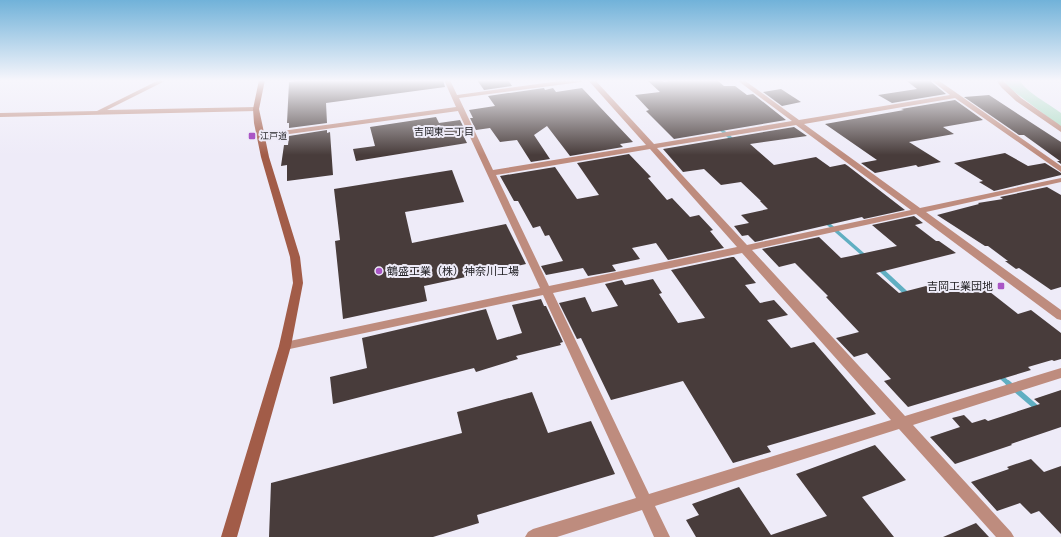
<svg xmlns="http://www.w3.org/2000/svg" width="1061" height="537" font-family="Manrope,'Noto Sans JP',sans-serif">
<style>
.green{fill:#a9dbc1}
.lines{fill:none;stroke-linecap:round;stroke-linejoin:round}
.stream-far3{stroke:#60afc2;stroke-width:3}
.stream-far2{stroke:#60afc2;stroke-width:3.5}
.stream-far1{stroke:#60afc2;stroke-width:4.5}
.stream{stroke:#60afc2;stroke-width:5.5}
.building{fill:#483c3b}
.street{fill:#be8c7e;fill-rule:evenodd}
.secondary{fill:#a25c48;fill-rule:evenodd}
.poi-dot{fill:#aa56c6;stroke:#eeebf8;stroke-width:1.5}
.labels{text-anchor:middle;stroke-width:4;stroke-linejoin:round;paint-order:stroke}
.far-poi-label{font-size:9px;fill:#1e1d21;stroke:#eeebf8;text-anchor:start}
.far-neighbourhood-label{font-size:10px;fill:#1e1d21;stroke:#eeebf8}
.poi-label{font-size:11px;fill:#1e1d21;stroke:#eeebf8;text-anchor:start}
</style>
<rect width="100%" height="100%" fill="#eeebf8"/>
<!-- green -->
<path class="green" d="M1004,80H1020C1024,91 1051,105 1061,113V127L1008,87Z"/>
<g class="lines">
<!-- stream-far3 -->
<polyline class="stream-far3" points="718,127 734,141"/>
<!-- stream-far2 -->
<polyline class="stream-far2" points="826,222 866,257"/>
<!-- stream-far1 -->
<g class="stream-far1">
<polyline points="879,268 908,295"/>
<polyline points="1000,376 1009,384"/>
</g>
<!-- stream -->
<polyline class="stream" points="1008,383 1037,408"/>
</g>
<!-- building -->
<g class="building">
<polygon points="306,80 443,80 445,87 326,103 327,123 289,128 289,123 287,123 289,82"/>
<polygon points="477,80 508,80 512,86 484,90"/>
<polygon points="647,80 662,80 664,82 675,80 717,80 724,86 735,86 747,95 753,94 786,120 674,139 646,111 649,110 635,95 660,92"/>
<polygon points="929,80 946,94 892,103 878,95 917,89 907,81"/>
<polygon points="544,88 545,90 553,88 556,92 582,88 633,142 620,144 623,147 570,156 547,126 534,135 550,159 531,162 517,140 500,142 490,128 476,130 470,118 473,118 469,110 495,106 488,96"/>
<polygon points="781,89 801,102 782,106 763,92"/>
<polygon points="989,95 1061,142 1061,164 1057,161 1060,161 1024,135 1019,135 964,97"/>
<polygon points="955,100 983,120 943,127 954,134 909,142 941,162 918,167 916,165 875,173 861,163 877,160 825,124 904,110 901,109"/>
<polygon points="436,117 439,123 460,120 466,132 462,133 467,143 356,161 353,149 375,146 370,127"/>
<polygon points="794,127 807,136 750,144 774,165 816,157 830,167 845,164 848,166 905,210 864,219 862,217 755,242 748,235 742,236 734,226 749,223 741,215 768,209 760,201 761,201 741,182 721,185 704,169 683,172 663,149"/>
<polygon points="327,130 327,133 330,132 333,175 287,181 287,165 281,166 284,145 288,145 289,136"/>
<polygon points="1005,153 1028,166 1045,163 1061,173 1061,175 994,191 979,182 983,181 954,163"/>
<polygon points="629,154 651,177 648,178 667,200 672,198 690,217 699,215 713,230 710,231 724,248 668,260 656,243 632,248 640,259 612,265 616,271 588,276 583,268 546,275 541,266 563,261 549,235 545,236 540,226 533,228 518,201 514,201 500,176 555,167 577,199 599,195 577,163"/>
<polygon points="452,170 464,202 405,212 412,243 506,224 526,264 424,286 427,301 343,319 335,241 340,240 334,189"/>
<polygon points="1047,187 1061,195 1061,287 1051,290 1019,268 1016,269 1005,261 1008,261 988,246 985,246 937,215 979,204 978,203 1003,199 1000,197"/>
<polygon points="914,216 923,223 915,225 936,241 939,241 956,253 876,273 899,293 930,285 938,291 976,281 1018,314 1031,310 1061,333 1061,359 1054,361 1052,360 1028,367 1031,370 908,407 884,381 891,379 867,353 854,357 836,338 859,332 826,297 828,296 795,263 779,267 762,249 819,237 841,258 851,256 897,246 872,225"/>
<polygon points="732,257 734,257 756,283 745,285 760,303 774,300 788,315 767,320 791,348 814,342 876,414 767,446 771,452 733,463 683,381 611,400 581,338 577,339 559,303 585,297 592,312 618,306 605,284 622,280 625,285 653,279 662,293 659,294 678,323 705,318 671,270"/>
<polygon points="541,299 544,306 546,306 563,342 560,343 561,345 516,356 518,359 476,372 474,368 333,404 330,377 367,368 362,338 486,309 497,340 522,333 512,305"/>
<polygon points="1061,390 1061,427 1011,444 1012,445 955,464 930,437 960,427 952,418 964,415 972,423 985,419 988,421 1040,404 1034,399"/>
<polygon points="532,392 548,433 591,421 615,474 477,515 479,523 433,537 269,537 271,483 462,433 457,412"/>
<polygon points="875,445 906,480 862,497 894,537 696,537 686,520 699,515 692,504 739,487 771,535 827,516 796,474"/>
<polygon points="1031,459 1044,472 1061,466 1061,534 1039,511 1031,514 1020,503 997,511 971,482 1009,469 1007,467"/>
<polygon points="976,523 989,537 943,537"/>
</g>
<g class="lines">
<!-- street -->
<g class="street">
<polygon points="159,80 167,80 107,110 256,107 259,109 256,111 0,117 0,113 97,111"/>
<path d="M444,80H450L457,95L567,80H584L581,82L459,98L493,170L646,145L588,80H595L654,144L792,121L737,80H744L799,120L950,95L931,80H938L1061,166V172L955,98L804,124L920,208L1061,178V182L926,212L1061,310V320L1057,319L916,214L752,250L905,416L1061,368V378L913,425L1011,532L1014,537H996L899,429L655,506L670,537H654L642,510L557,537H525L528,532L533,529L636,498L543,295L285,350L281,349L279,346L281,343L285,342L540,288L458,111L260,138L256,136L260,134L456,107ZM796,125L911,210L747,245L657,148ZM650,149L737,247L549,286L496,175ZM742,253L891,420L649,494L553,293Z"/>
<polygon points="996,80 1002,80 1021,98 1057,123 1061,126 1061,132 1016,101 1002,88"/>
</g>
<!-- secondary -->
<polygon class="secondary" points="259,80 265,80 259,109 262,123 269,157 300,257 303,283 291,346 237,537 221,537 279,346 293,283 290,257 261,157 254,123 253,109"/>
</g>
<!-- sky -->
<linearGradient id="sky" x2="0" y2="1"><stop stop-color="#71b2d9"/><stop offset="0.52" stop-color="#f7f6fc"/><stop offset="1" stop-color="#f7f6fc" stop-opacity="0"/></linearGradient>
<rect width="1061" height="155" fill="url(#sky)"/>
<!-- markers -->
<g class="poi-dot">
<rect x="248" y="132" width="8" height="8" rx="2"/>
<circle cx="379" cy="271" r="4"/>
<rect x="997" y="282" width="8" height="8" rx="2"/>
</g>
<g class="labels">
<!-- far-poi labels -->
<g class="far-poi-label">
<text x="260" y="139">江戸道</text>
</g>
<!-- far-neighbourhood labels -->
<g class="far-neighbourhood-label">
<text x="444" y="135">吉岡東二丁目</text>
</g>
<!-- poi labels -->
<g class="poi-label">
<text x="387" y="275">鶴盛工業（株）神奈川工場</text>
<text x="993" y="290" text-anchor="end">吉岡工業団地</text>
</g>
</g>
</svg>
